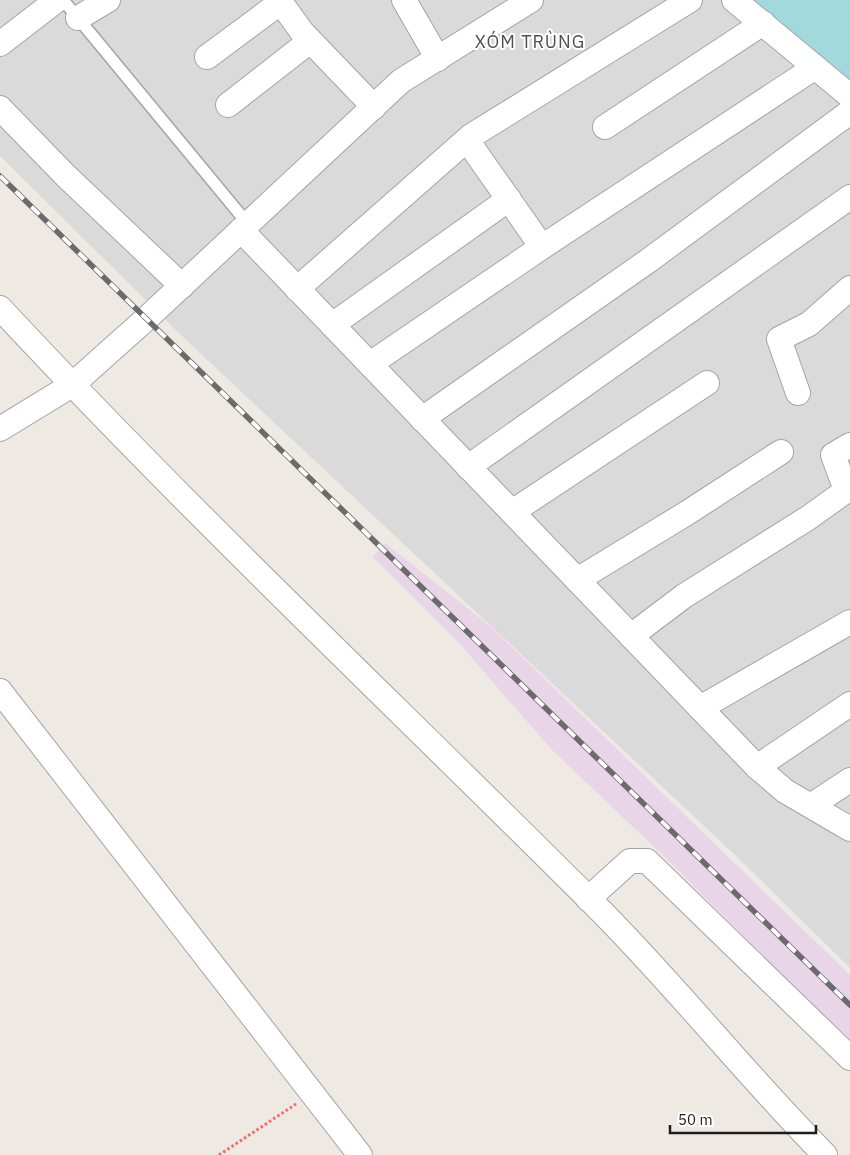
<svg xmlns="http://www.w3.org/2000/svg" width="850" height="1155" font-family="'IBM Plex Sans',sans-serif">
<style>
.residential{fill:#dbdada}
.industrial{fill:#e8d5e7}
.water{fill:#a2d9dd}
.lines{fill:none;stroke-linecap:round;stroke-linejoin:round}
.lane-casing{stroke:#a4a4a4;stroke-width:14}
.street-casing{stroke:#a4a4a4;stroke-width:26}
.path{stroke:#fc666f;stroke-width:3;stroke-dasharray:2.5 2.5;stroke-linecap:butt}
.lane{stroke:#fff;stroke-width:11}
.street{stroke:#fff;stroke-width:24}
.rail-casing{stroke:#6b6b6b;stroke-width:5.5}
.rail{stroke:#fff;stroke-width:4;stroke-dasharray:11;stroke-linecap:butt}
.labels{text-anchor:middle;stroke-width:4;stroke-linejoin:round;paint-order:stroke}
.neighbourhood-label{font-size:18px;letter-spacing:1px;fill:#505050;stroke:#fff}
</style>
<rect width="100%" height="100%" fill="#efe9e3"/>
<!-- residential -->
<polygon class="residential" points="0,0 850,0 850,968 733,853 184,338 0,156"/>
<!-- industrial -->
<polygon class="industrial" points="385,543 490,626 850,975 850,1044 671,863 551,749 460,644 373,557"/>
<!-- water -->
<polygon class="water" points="750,0 850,0 850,82"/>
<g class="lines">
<!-- lane casing -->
<g class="lane-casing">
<polyline id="lane" points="63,0 248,224"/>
</g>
<!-- street casing -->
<g class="street-casing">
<g id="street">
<polyline points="279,0 302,32 374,107"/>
<polyline points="404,0 438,59"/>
<polyline points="734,0 850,96"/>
<polyline points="78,18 108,0"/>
<polyline points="0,44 57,0"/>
<polyline points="207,57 281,2"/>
<polyline points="228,105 310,41"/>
<polyline points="0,108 66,176 182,286"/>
<polyline points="605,127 763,23"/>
<polyline points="467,140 542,247"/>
<polyline points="241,230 757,767 785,791 850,829"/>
<polyline points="297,289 471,136 690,0"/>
<path d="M0,308C192,514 397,707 596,906C676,986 746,1075 825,1155"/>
<polyline points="332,325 509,199"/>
<polyline points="370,364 542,247 814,68"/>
<polyline points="798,393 779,339 809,324 850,288"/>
<polyline points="422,419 648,261 850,112"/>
<polyline points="0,429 72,385 147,318 401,81 531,0"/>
<polyline points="468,467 850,197"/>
<polyline points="846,490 833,455 850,445"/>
<polyline points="512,512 707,383"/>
<polyline points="577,580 687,513 781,452"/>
<polyline points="631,636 684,596 808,518 850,488"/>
<polyline points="0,691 360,1155"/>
<polyline points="700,708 850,622"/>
<polyline points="757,767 850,704"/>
<polyline points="812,805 850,780"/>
<polyline points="588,899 630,861 647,861 850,1058"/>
</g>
</g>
<!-- path -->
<polyline class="path" points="219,1155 296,1104"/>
<!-- lane -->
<use href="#lane" class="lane"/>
<!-- street -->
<use href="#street" class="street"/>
<!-- rail casing -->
<g class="rail-casing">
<polyline id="rail" points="0,176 850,1005"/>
</g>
<!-- rail -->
<use href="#rail" class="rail"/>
</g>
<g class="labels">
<!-- neighbourhood labels -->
<g class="neighbourhood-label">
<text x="530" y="48">XÓM TRÙNG</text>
</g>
</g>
<!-- scale -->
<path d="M670 1125v8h146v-8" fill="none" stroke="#1d1d1d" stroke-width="2.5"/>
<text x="678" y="1125" font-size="15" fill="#1d1d1d" stroke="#ffffff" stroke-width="4" paint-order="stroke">50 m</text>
</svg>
